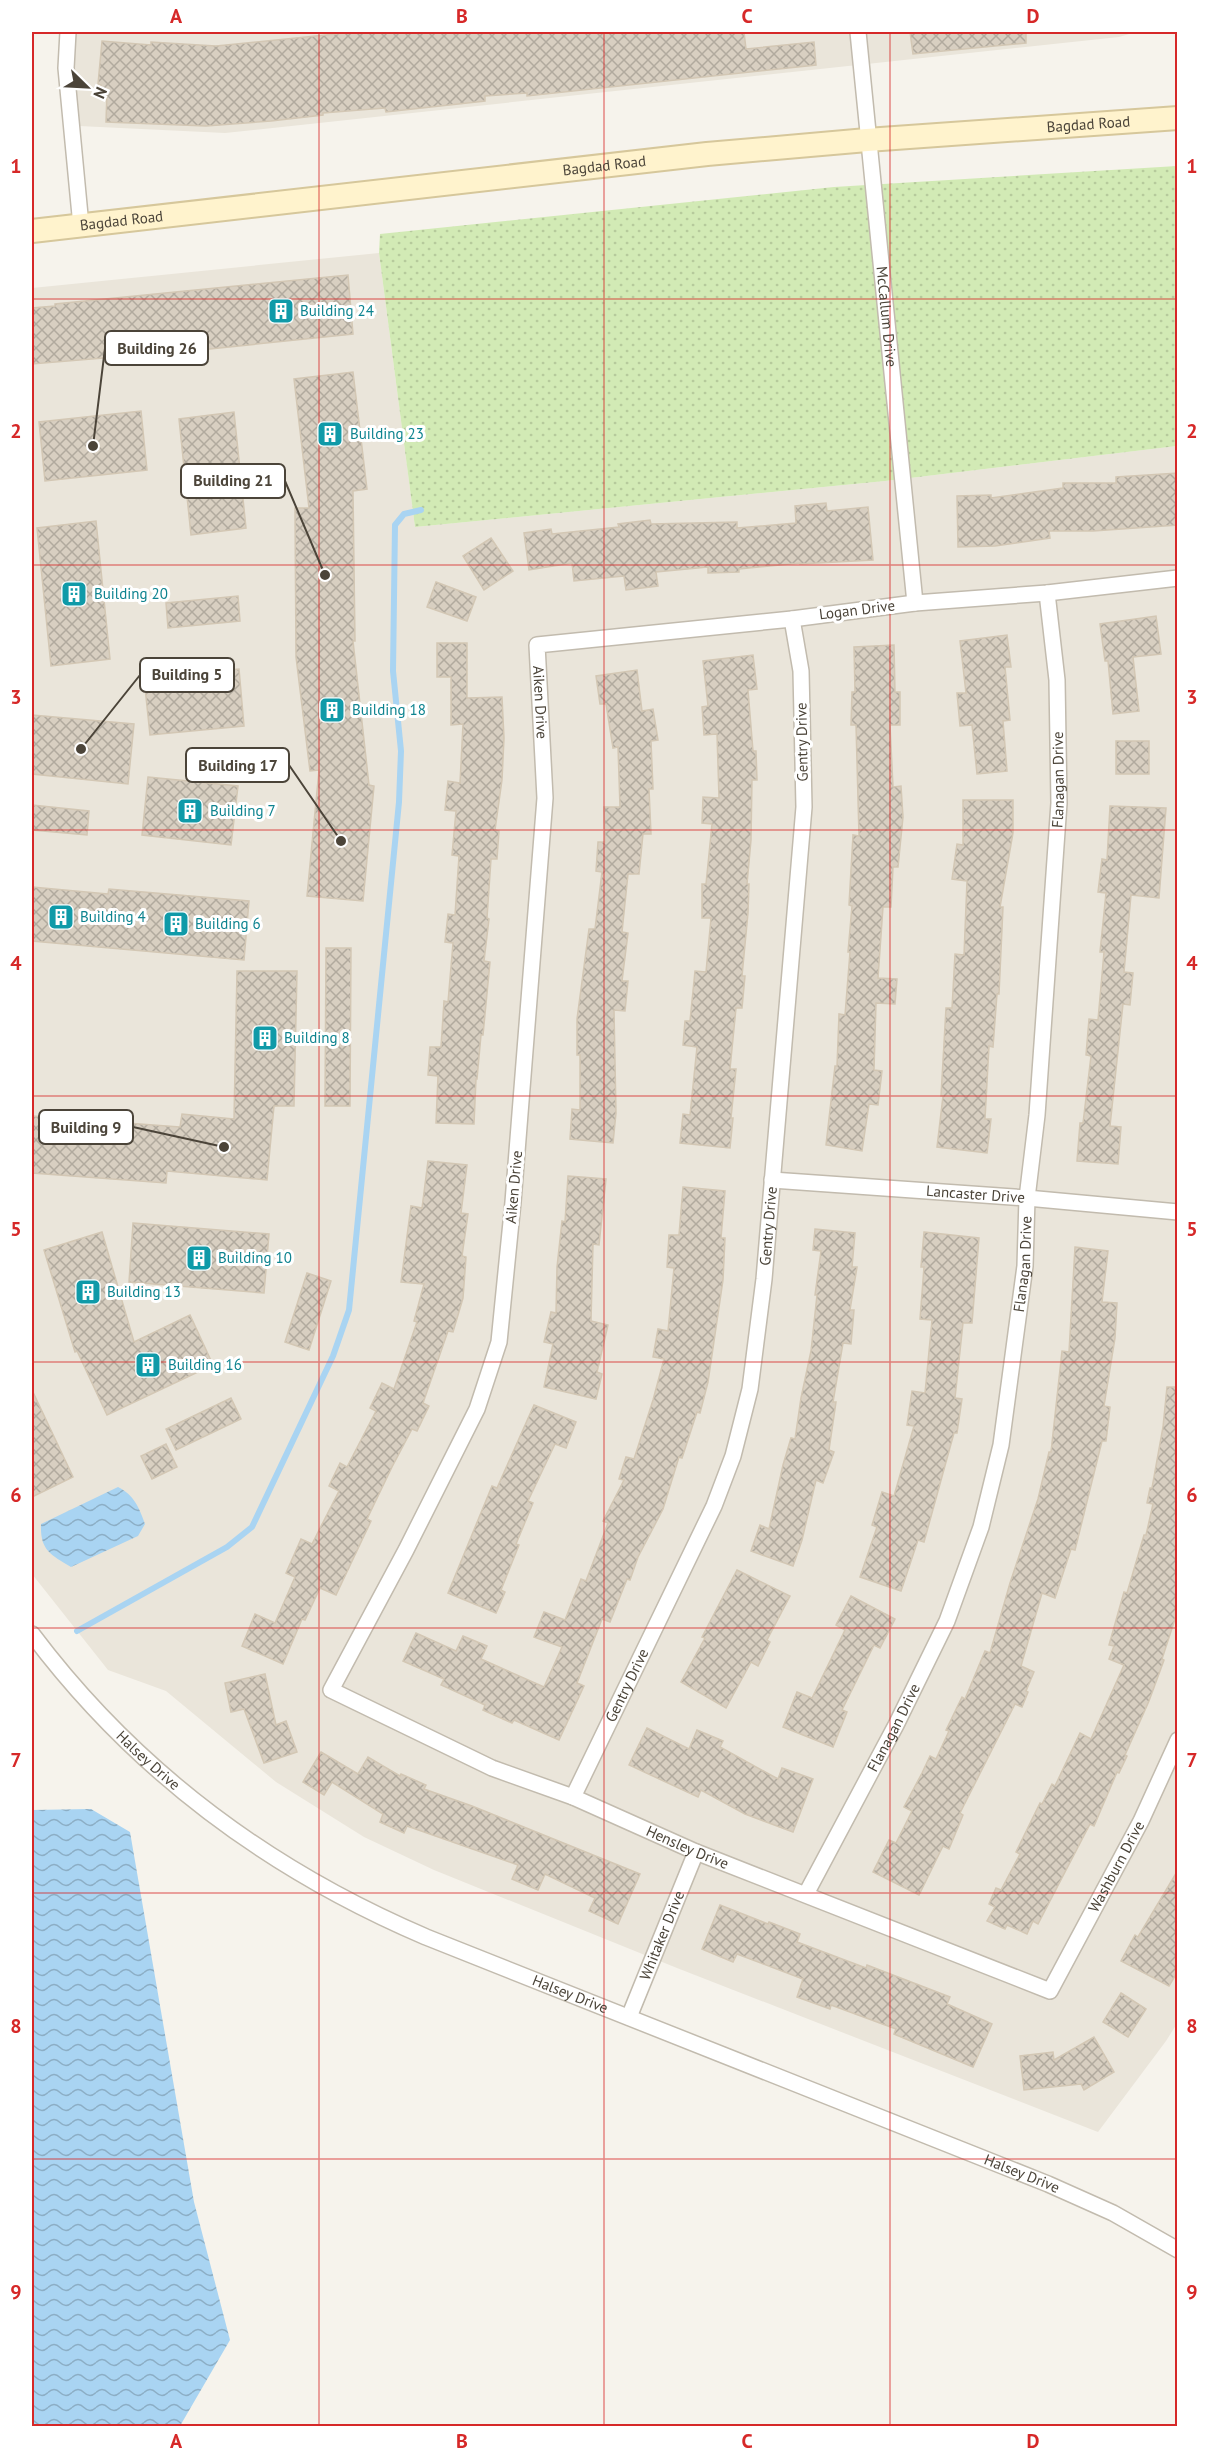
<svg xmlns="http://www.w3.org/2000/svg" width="1209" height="2458" font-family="'PT Sans',sans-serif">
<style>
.residential{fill:#eae5da}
.grass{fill:url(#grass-dots)}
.water{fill:url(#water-waves)}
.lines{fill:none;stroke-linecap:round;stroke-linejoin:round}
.stream{stroke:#a9d4f2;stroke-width:6}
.building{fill:url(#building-cross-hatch);stroke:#d3c7b4;stroke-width:1.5}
.street-casing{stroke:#c2bbae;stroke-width:18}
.secondary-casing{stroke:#d6c79b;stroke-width:26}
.street{stroke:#fff;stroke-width:15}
.secondary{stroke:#fff3cd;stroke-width:22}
.grid{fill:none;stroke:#d62828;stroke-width:1.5;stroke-opacity:0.55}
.labels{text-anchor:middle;stroke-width:6;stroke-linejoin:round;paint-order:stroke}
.street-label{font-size:15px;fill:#4b4439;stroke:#fff}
.culture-label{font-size:15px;fill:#0d838f;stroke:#fff;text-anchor:start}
.leader{fill:none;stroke:#4b4439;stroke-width:2}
.callout-dot{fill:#4b4439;stroke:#fff;stroke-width:2}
.callout{fill:#fff;stroke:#4b4439;stroke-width:2}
.callout-label{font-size:16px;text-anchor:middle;font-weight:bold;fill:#4b4439}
.neatline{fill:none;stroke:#d62828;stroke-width:2}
.grid-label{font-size:20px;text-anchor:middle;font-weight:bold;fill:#d62828}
</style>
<defs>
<pattern id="grass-dots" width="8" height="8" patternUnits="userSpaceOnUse" patternTransform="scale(1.5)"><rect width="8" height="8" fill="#d2eab5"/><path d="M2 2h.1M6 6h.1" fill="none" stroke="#b6ca9c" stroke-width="1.8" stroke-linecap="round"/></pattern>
<pattern id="water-waves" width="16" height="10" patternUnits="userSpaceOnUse" patternTransform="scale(1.5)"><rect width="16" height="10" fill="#a9d4f2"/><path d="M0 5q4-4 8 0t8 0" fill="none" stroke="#8caec5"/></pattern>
<pattern id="building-cross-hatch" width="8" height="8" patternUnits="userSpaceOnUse" patternTransform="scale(1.5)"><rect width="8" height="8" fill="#d8cfc1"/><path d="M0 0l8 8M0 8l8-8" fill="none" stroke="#b1aa9e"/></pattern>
</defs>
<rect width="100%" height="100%" fill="#f6f3ec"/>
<!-- residential -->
<g class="residential">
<polygon points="72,32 1136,32 1119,37 225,133 79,126 70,61"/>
<polygon points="379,253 415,527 885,481 1177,446 1178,2022 1166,2041 1098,2132 677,1968 434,1870 364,1837 276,1782 166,1691 108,1670 32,1574 32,288"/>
</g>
<!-- grass -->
<polygon class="grass" points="1177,166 1177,446 885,481 415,527 379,253 380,234 834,187"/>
<!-- water -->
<g class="water">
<path d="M118,1487C134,1495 139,1507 145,1524L138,1536L71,1567C50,1554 40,1550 41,1524Z"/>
<polygon points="91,1809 130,1832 194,2202 230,2340 180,2426 32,2426 32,1810"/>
</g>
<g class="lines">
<!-- stream -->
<polyline class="stream" points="77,1631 227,1547 252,1527 333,1356 349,1310 399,802 401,751 393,671 395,525 404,514 421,510"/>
</g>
<!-- building -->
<g class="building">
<polygon points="355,32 744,32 746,49 814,42 816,65 527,96 527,93 485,96 485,101 386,112 385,108 323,113 323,115 271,121 206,126 106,122 107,91 100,91 101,85 98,84 102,41 151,45 151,42 216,46"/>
<polygon points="910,32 1026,32 1026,43 913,54"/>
<polygon points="348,275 353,334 200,350 32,364 32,308 55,306 55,304"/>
<polygon points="353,372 367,489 353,491 355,641 353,641 369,785 374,786 363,901 307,896 319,770 310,771 296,657 295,508 309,508 294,379"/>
<polygon points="141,411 147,470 45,481 39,422"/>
<polygon points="234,412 246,528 191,535 179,419"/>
<polygon points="1178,473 1178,525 1093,531 1049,531 1050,538 995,546 958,547 957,496 991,495 991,498 1063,488 1063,483 1116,483 1116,477"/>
<polygon points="826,503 827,511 868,507 873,560 800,564 800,563 739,569 739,572 708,573 708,567 656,572 658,586 626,590 624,576 574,581 572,563 529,570 524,533 551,529 552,534 619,527 618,524 650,520 651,524 737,522 737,528 796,523 795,506"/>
<polygon points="96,521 110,659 51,666 37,528"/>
<polygon points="491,538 513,571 484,590 463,556"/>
<polygon points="436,582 476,597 467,621 427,607"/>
<polygon points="238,596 240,621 168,628 166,603"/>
<polygon points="1156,616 1161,654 1133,657 1139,711 1113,714 1108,661 1105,661 1100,624"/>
<polygon points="1007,635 1011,667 1005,667 1010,720 1003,721 1007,771 977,774 972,725 960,726 957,693 966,693 960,641"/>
<polygon points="437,643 467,643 467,698 502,697 504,738 502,780 495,830 499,831 497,859 491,859 487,918 489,919 484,961 490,962 483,1035 481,1035 477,1079 476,1079 474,1124 436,1123 438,1076 428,1075 430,1047 441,1047 444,1001 448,1002 453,943 445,942 448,914 455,915 459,856 452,855 456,811 445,810 448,781 460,783 463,724 451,725 451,677 437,677"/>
<polygon points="894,645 895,692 900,692 900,725 890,725 893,787 901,786 903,817 898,867 893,867 891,907 883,907 878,978 897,979 895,1004 876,1003 874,1070 882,1071 878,1105 869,1104 862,1151 826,1145 835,1066 837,1066 839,1014 845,1015 850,952 848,952 852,906 849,905 853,835 859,836 856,725 851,725 852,692 855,692 854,647"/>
<polygon points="753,655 757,689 748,690 753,751 756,751 757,780 752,780 751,840 747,884 749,884 748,913 742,976 745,976 742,1008 736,1008 730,1069 736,1069 731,1118 733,1118 730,1148 680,1143 683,1114 690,1115 697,1047 683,1045 685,1021 690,1021 695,971 706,972 711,918 702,918 702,884 706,884 712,824 702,823 703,797 719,798 717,734 704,735 702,707 708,706 703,661"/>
<polygon points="239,669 244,726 150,735 144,678"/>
<polygon points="637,670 642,711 653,709 658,740 651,741 653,789 649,789 651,834 643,834 639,874 628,874 622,932 628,933 622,981 628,981 625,1011 614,1010 616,1113 613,1143 570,1139 572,1109 580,1110 580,1055 577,1055 577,1019 589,929 595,929 602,872 596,871 598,842 605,842 604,807 620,807 618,747 613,748 606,704 600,704 596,676"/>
<polygon points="32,715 134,724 128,784 32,774"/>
<rect x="1116" y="741" width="33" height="33"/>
<polygon points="148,777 238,786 231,845 142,835"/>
<polygon points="963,800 1013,800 1013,833 1000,907 1003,907 999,994 997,994 993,1047 989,1046 985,1119 991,1119 987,1153 937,1147 943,1096 941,1096 946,1008 952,1008 955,954 964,955 967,881 952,879 957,844 963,845"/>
<polygon points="32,805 89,811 87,835 32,830"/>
<polygon points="1110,806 1166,808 1159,898 1131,895 1124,972 1133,973 1130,1005 1123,1004 1110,1126 1121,1127 1118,1164 1077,1161 1080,1123 1083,1123 1091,1056 1086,1055 1089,1019 1098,1020 1104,952 1100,952 1106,893 1098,892 1102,859 1107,860"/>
<polygon points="32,887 108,894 109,889 249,901 244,960 32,941"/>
<polygon points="326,948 351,948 350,1106 325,1106"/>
<polygon points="237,971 297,971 294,1106 274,1106 267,1180 167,1171 166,1183 32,1173 33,1116 180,1127 182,1114 234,1119"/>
<polygon points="428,1161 467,1165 461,1213 468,1214 462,1256 466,1257 463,1298 453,1332 448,1331 423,1403 429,1406 417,1431 412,1429 392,1467 367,1519 371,1521 336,1595 320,1588 305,1620 302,1619 283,1664 242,1646 255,1614 275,1623 295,1577 286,1573 301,1539 312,1544 339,1491 329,1486 340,1463 347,1467 376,1411 370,1408 382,1383 394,1389 417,1322 414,1321 424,1284 401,1282 411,1206 422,1208"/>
<polygon points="568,1176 606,1179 599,1245 593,1244 591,1321 608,1325 597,1372 602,1374 596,1399 544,1387 553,1344 544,1342 551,1312 556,1313 557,1267 562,1221 565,1222"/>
<polygon points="683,1187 725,1191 721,1238 725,1238 723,1280 708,1382 700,1413 697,1412 682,1458 679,1457 663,1509 638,1557 630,1580 627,1579 610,1622 602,1619 577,1683 584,1686 559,1740 514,1720 512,1723 483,1710 485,1705 441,1685 444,1679 403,1661 416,1633 456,1651 463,1636 487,1646 481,1659 544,1687 562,1647 534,1637 544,1612 565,1620 581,1579 586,1581 608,1523 603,1521 624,1480 619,1479 626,1457 634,1459 653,1400 664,1359 653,1357 658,1329 668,1331 674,1268 667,1267 669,1235 679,1235"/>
<polygon points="133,1223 269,1234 264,1293 129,1282"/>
<polygon points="815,1229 855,1233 852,1267 857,1267 850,1310 854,1310 851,1344 843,1343 833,1402 836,1402 829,1450 834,1452 823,1483 816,1480 802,1540 793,1566 751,1551 760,1525 769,1529 783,1465 791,1438 795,1439 801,1398 811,1351 817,1295 815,1295 821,1251 813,1250"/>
<polygon points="102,1232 134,1342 190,1315 213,1365 107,1415 77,1351 75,1352 44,1250"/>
<polygon points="924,1232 979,1238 972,1323 963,1323 955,1398 962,1399 957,1433 954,1433 924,1542 918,1540 901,1591 860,1577 877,1527 872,1525 882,1492 894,1496 914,1426 907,1425 912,1391 925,1393 932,1320 920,1319 924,1267 921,1267"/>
<polygon points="1075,1247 1108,1251 1102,1302 1117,1303 1115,1338 1104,1406 1110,1407 1106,1441 1102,1441 1075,1550 1071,1549 1055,1598 1042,1593 1021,1666 1034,1672 1026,1691 1028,1692 1022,1707 1015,1704 960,1813 963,1815 949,1849 943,1846 919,1895 873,1872 889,1840 896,1843 912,1811 904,1807 922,1773 930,1756 936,1759 949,1731 946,1730 962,1697 965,1699 985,1651 990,1653 1010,1583 1038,1499 1049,1452 1051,1452 1062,1351 1069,1352"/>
<polygon points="307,1273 331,1281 309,1350 285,1342"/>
<polygon points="1167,1387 1178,1387 1178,1610 1162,1659 1164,1660 1149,1701 1125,1755 1127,1756 1119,1773 1117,1772 1094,1826 1090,1824 1038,1924 1033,1921 1027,1934 1007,1925 1005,1929 987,1921 995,1907 989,1904 996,1888 1001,1890 1020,1854 1016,1852 1040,1803 1042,1804 1052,1784 1055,1786 1080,1733 1091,1739 1124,1665 1109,1659 1114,1646 1109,1645 1124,1592 1127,1593 1144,1535 1146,1535 1153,1504 1147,1503 1150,1488 1152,1488 1163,1427"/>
<polygon points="32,1390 73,1477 32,1497"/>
<polygon points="231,1398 241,1419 176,1450 166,1429"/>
<polygon points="534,1405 576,1422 566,1448 555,1444 528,1501 533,1503 516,1544 519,1545 501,1590 505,1592 496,1613 448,1593 492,1486 497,1488"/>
<polygon points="166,1444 177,1467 152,1479 141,1456"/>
<polygon points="737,1570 790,1596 767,1640 770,1642 758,1666 751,1662 726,1708 681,1682 705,1638 702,1637"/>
<polygon points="851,1596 895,1619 880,1648 874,1645 842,1710 847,1712 833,1747 783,1727 797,1692 812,1698 845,1630 836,1625"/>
<polygon points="265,1674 276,1725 286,1721 297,1752 264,1763 244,1709 231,1712 225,1683"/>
<polygon points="647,1728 689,1749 697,1730 723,1741 720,1747 778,1779 782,1768 813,1779 793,1832 745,1814 701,1790 698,1797 629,1765"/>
<polygon points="321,1752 358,1774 368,1757 400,1776 401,1774 426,1785 424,1789 472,1806 640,1874 618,1924 589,1911 595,1898 545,1874 538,1890 512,1879 518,1865 407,1826 404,1833 380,1822 383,1814 332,1782 324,1795 303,1782"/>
<polygon points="1178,1870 1178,1971 1169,1986 1121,1961 1135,1935 1138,1937"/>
<polygon points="720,1905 768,1924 769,1922 800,1934 797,1942 866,1968 867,1965 950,1997 947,2004 992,2024 973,2067 894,2034 896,2029 831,2005 830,2009 797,1997 803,1979 737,1954 733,1962 702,1949"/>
<polygon points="1121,1993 1146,2009 1128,2037 1103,2022"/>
<polygon points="1094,2037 1114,2072 1084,2090 1081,2084 1024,2090 1020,2056 1053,2052 1054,2060"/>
</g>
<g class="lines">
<!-- street casing -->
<g class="street-casing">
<g id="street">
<polyline points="68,32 66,68 81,226"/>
<path id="s1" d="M858,32L915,603"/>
<path id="s2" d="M1178,578L1047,593L915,603L792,619L537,645L545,798L513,1202L499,1342L477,1409L406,1550L331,1690L492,1768L573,1797L696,1852L1050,1991L1141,1821L1178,1740"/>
<path id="s3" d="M772,1180L1027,1198L1178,1212"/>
<path id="s4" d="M32,1634C135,1771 269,1870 426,1937L1048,2184L1113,2213L1178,2250"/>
<path id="s5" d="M573,1797L714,1506L733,1456L750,1389L764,1279L804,807L801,671L792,619"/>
<path id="s6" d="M806,1894L896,1725L947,1621L981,1527L1001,1445L1025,1266L1027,1198L1037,1115L1059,803L1057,680L1047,593"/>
<path id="s7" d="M629,2017L696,1852"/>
</g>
</g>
<!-- secondary casing -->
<g class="secondary-casing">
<g id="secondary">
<path id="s8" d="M32,231L707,154L867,140L1178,118"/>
</g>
</g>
<!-- street -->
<use href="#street" class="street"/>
<!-- secondary -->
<use href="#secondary" class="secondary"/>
</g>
<!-- grid -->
<path class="grid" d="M319,32V2426M604,32V2426M890,32V2426M32,299H1178M32,565H1178M32,830H1178M32,1096H1178M32,1362H1178M32,1628H1178M32,1893H1178M32,2159H1178"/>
<!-- icons -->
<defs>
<g id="building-square" transform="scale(1.35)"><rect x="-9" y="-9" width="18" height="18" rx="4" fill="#0f9aa8" stroke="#fff"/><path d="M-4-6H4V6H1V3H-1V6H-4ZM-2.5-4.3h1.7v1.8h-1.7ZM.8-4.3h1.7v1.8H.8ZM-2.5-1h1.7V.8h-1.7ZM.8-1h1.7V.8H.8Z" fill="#fff"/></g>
</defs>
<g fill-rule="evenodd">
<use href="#building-square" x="281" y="311"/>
<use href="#building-square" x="330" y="434"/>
<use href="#building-square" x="74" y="594"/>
<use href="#building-square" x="332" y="710"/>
<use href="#building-square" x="190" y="811"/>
<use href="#building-square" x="61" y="917"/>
<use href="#building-square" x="176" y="924"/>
<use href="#building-square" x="265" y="1038"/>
<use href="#building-square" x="199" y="1258"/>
<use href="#building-square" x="88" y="1292"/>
<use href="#building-square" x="148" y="1365"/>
</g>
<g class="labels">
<!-- street labels -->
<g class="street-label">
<text dy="5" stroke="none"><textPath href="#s8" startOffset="1062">Bagdad Road</textPath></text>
<text dy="5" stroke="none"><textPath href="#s8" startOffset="576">Bagdad Road</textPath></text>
<text dy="5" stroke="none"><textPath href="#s8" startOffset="90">Bagdad Road</textPath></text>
<text dy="5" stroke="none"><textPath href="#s1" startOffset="286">McCallum Drive</textPath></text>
<text transform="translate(857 610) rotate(-7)" y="5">Logan Drive</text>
<text dy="5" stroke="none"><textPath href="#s2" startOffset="702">Aiken Drive</textPath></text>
<text transform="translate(802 742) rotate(-91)" y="5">Gentry Drive</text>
<text dy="5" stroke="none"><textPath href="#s6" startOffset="1160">Flanagan Drive</textPath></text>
<text transform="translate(514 1187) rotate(-85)" y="5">Aiken Drive</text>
<text dy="5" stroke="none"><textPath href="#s3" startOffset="204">Lancaster Drive</textPath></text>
<text dy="5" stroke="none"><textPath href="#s5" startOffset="610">Gentry Drive</textPath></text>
<text dy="5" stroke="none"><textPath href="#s6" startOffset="674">Flanagan Drive</textPath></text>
<text dy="5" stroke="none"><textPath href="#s5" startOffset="124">Gentry Drive</textPath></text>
<text dy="5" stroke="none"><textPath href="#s6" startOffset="188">Flanagan Drive</textPath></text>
<text dy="5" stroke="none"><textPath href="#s4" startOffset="172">Halsey Drive</textPath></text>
<text dy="5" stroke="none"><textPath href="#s2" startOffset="2121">Hensley Drive</textPath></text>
<text dy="5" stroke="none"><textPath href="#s2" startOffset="2652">Washburn Drive</textPath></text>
<text dy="5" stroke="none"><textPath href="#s7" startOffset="88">Whitaker Drive</textPath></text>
<text dy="5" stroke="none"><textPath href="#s4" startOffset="658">Halsey Drive</textPath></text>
<text dy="5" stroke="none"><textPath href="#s4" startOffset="1144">Halsey Drive</textPath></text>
</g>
<!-- culture labels -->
<g class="culture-label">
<text x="300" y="316">Building 24</text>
<text x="350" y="439">Building 23</text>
<text x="94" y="599">Building 20</text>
<text x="352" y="715">Building 18</text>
<text x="210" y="816">Building 7</text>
<text x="80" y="922">Building 4</text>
<text x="195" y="929">Building 6</text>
<text x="284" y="1043">Building 8</text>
<text x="218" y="1263">Building 10</text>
<text x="107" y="1297">Building 13</text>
<text x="168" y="1370">Building 16</text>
</g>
</g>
<!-- callouts -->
<path class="leader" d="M93 446L105 348M325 575L285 481M81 749L140 675M341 841L289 765M224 1147L133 1127"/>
<g class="callout-dot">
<circle cx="93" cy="446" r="6"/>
<circle cx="325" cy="575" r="6"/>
<circle cx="81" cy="749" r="6"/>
<circle cx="341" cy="841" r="6"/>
<circle cx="224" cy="1147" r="6"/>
</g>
<g class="callout">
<rect x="105" y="331" width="103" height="34" rx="6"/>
<rect x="181" y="464" width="104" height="34" rx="6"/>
<rect x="140" y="658" width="94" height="34" rx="6"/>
<rect x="186" y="748" width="103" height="34" rx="6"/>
<rect x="39" y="1110" width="94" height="34" rx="6"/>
</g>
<g class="callout-label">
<text x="157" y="354">Building 26</text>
<text x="233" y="486">Building 21</text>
<text x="187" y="680">Building 5</text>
<text x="238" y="771">Building 17</text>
<text x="86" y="1133">Building 9</text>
</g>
<!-- border -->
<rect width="1209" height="2458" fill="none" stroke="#ffffff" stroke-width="66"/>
<!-- north arrow -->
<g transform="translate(87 87) rotate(114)" stroke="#ffffff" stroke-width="4.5" paint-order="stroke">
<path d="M0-4.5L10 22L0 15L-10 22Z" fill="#4b4439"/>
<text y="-9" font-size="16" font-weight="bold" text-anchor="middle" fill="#4b4439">N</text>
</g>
<rect x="33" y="33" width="1143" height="2392" class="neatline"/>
<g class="grid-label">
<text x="176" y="23">A</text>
<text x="462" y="23">B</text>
<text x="747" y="23">C</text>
<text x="1033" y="23">D</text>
<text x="16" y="173">1</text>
<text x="1192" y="173">1</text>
<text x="16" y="438">2</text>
<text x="1192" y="438">2</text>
<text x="16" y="704">3</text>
<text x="1192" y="704">3</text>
<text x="16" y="970">4</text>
<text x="1192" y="970">4</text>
<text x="16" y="1236">5</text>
<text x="1192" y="1236">5</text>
<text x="16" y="1502">6</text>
<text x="1192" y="1502">6</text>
<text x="16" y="1767">7</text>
<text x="1192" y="1767">7</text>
<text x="16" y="2033">8</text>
<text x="1192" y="2033">8</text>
<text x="16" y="2299">9</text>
<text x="1192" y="2299">9</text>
<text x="176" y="2448">A</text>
<text x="462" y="2448">B</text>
<text x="747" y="2448">C</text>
<text x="1033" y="2448">D</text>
</g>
</svg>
